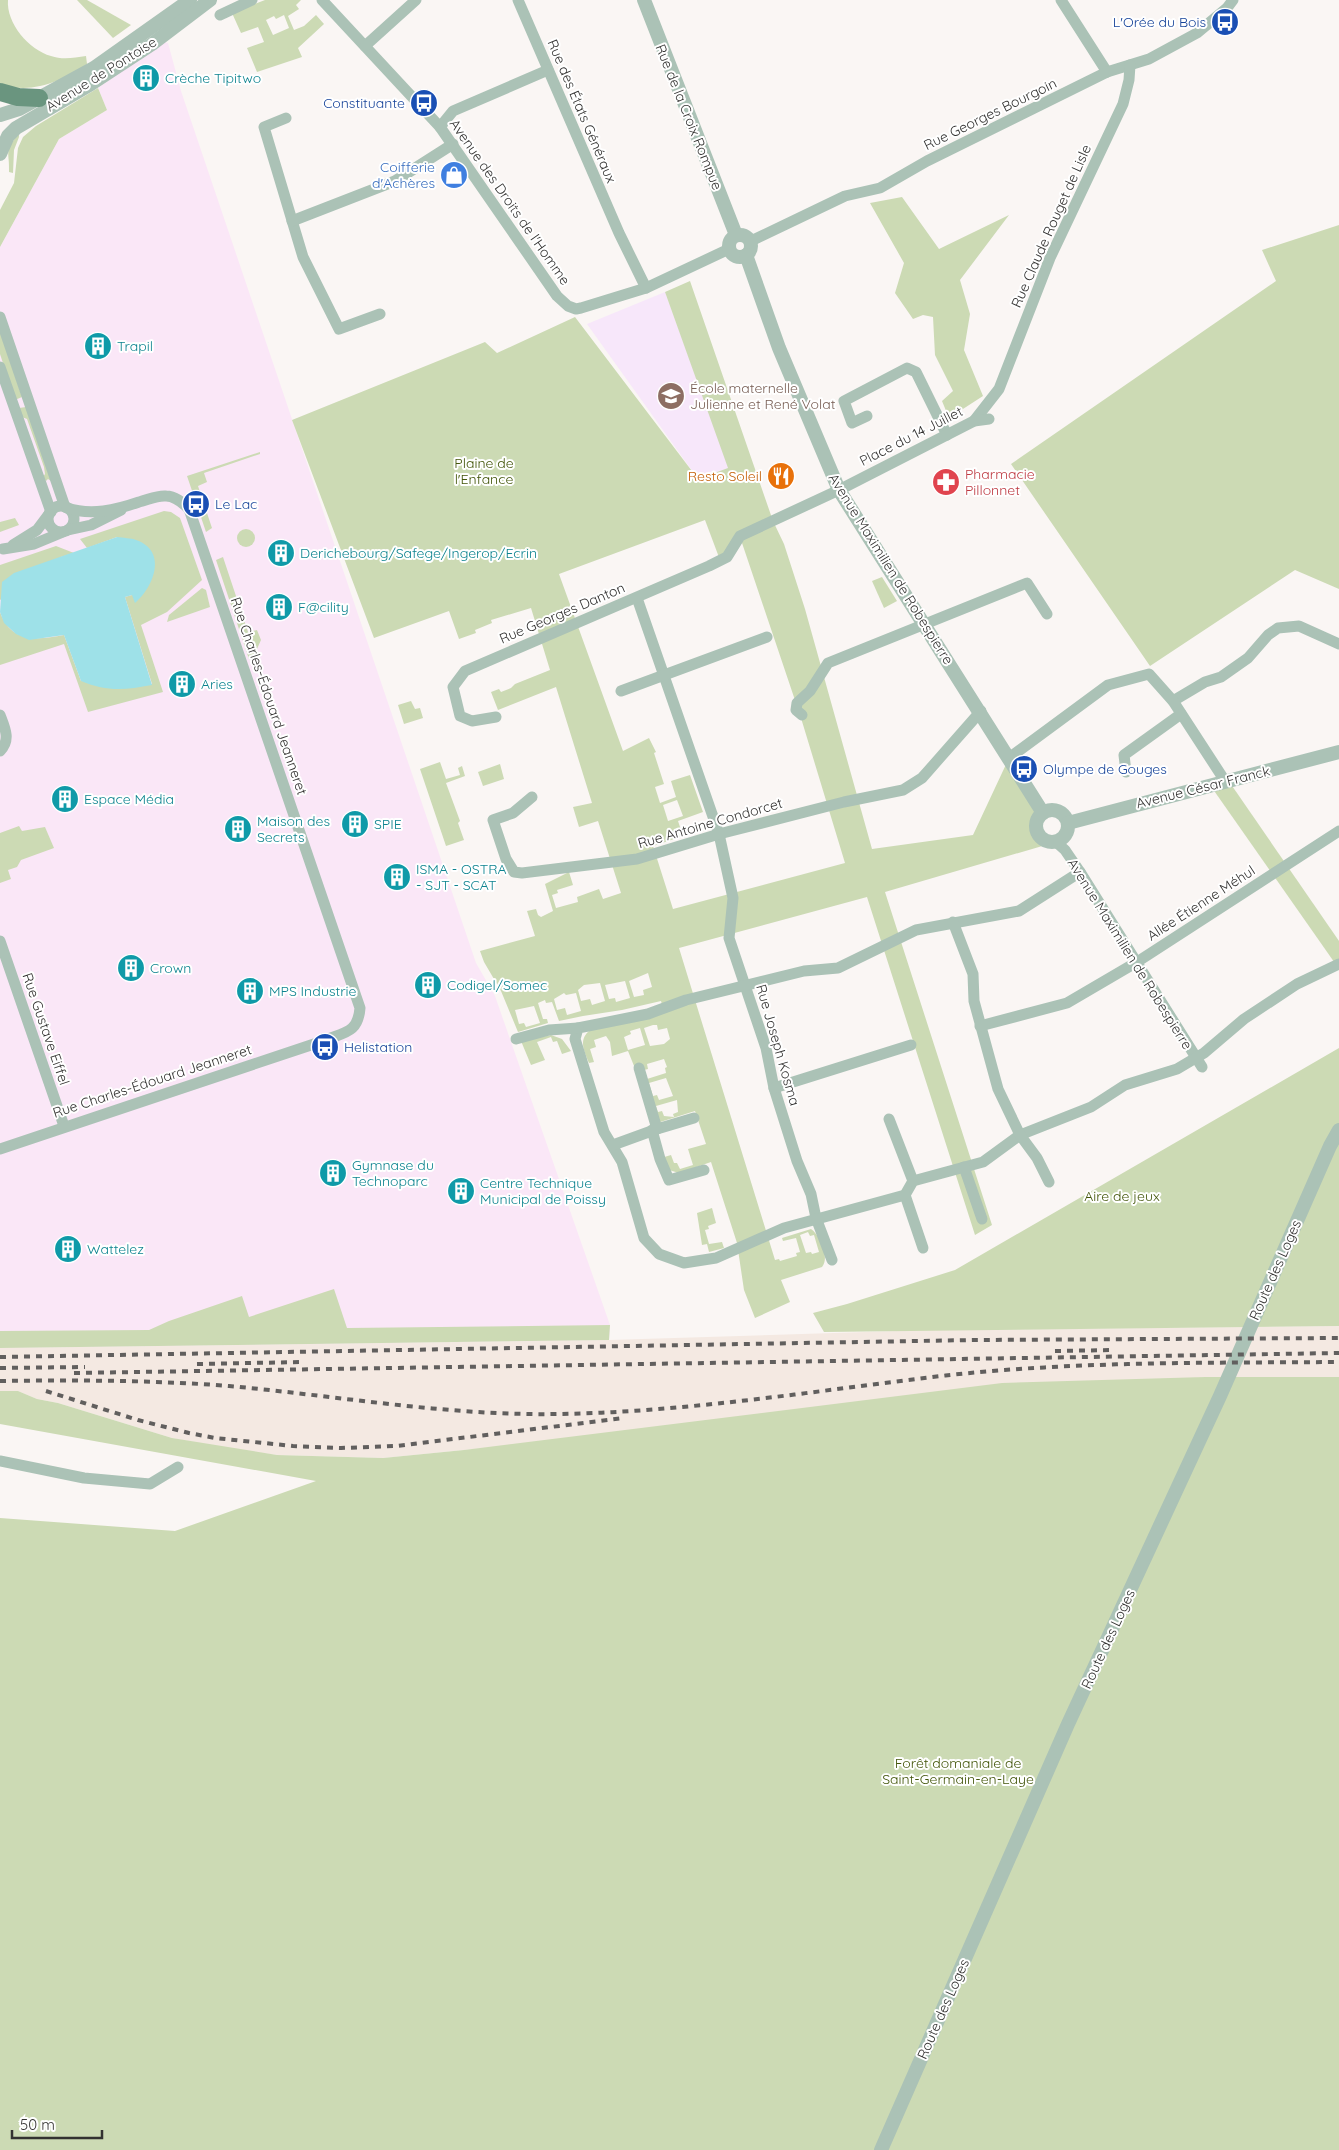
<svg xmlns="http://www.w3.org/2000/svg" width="1339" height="2150" font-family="Quicksand,sans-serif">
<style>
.commercial{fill:#fae7f7}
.built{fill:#f4e9e2}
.education{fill:#f7e7fa}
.green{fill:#ccdab4;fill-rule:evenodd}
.water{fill:#9ee1e8}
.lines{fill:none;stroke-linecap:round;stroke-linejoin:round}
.minor{stroke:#abc2b6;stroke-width:11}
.tertiary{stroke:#abc2b6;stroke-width:14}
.primary{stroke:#6a957f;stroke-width:18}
.rail{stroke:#615f5e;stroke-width:4;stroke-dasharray:6 6;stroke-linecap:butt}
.labels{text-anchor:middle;stroke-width:4;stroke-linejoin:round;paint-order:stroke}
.transit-label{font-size:14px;fill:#164399;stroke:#fff;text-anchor:start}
.street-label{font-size:14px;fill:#333231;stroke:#fff}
.culture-label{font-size:14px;fill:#0d838f;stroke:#fff;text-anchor:start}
.shop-label{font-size:14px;fill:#366cbe;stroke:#fff;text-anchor:end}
.education-label{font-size:14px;fill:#785e54;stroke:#fff;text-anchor:start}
.park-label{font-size:14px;fill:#425509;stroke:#fff}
.health-label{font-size:14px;fill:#be3a42;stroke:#fff;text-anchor:start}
.food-label{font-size:14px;fill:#c56008;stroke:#fff;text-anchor:end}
</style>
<rect width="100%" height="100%" fill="#faf6f4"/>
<!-- commercial -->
<polygon class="commercial" points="164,42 168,43 181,91 476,963 495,996 610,1325 609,1340 0,1348 0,247 59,139 107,110 98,88"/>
<!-- built -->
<polygon class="built" points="1339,1326 1339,1377 1205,1377 383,1458 277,1455 223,1448 172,1438 58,1403 37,1399 18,1391 0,1391 0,1348 609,1340 929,1330"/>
<!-- education -->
<polygon class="education" points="665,292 729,468 698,479 587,324"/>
<!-- green -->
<g class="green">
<path d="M0,0H8C6,23 29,50 51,56C62,60 74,58 86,56L87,64C64,81 27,96 0,83Z"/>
<polygon points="77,0 87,0 131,25 113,38"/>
<path d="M265,0H301L296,5L299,9L288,16L294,30L304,26L316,15L324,24L298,48L302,57L257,72L247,48L264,42L258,27L241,33L232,13ZM284,15L289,28L273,35L266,20L274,16L276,19Z"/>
<polygon points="98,88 107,110 59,139 0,247 0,210 14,183 18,148 23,137 36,126"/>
<path d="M19,133V137L14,150L13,173L9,172C10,151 3,153 19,133Z"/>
<polygon points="902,197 939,249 1009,215 960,280 970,314 964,350 983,396 949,418 942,401 953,391 935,355 933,317 923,315 913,319 895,293 904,263 870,203"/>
<polygon points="1339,225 1339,589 1295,570 1150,666 1011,464 1276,281 1262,250"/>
<path d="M690,281L773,521L784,544L805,609L872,849L973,835L1009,758L1040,816C1031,829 1040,844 1056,842L885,892L992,1225L975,1235L867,897L679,948L775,1260L779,1259L780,1261L797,1256L796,1253L800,1252L796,1238L783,1241L782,1238L811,1229C820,1235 830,1258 822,1267L781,1280L790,1302L755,1318L744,1290L737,1243L711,1162L679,1173L669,1170L661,1158L671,1155L674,1163H677L680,1169L693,1165L688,1149L706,1144L695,1111L657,1123L628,1051L612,1056L610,1042L606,1036L594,1040L596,1047L590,1049L594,1062L589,1063C584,1051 578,1040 590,1030L664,1012L661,1001L622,1010L583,1016L559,1021L552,1002L546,1003L545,1000L538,1003L543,1019H547L548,1023L518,1032L501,991L484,962L480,951L535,936L527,911L536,909L538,915L541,917L553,911L545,884L569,872L573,885L557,890L558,893L552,895L556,908L578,902L577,897L599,889L603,899L621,893L598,821L579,827L573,807L592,803L556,687L498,710L491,692L499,689L501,692L511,688L515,684L550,670L531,608L491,620L492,623L475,630L476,633L459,639L449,611L374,638L292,420L485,342L497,353L575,317L698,479L728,468L665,292ZM705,520L720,560L740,537L801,718L845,863L673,909L653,846L683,836L678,821L703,812L690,775L671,781L676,797L660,803L655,787L664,784L654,753L656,752L649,738L623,751L559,574ZM677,800L683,816L668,821L663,805ZM648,973L652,987L643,990L644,995L634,997L629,981ZM625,981L630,998L616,1002L615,998L609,999L605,985ZM600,983L605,1001L592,1005L590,999L581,1001L578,990L584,985ZM564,993L566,995L576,993L581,1011L567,1015L565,1008L557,1010L554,999ZM534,1006L540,1023L526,1027L524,1023L519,1024L515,1010ZM653,1025H657L658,1030L667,1028L670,1039L664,1044L650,1046L644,1028ZM640,1028L645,1045L628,1050L624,1037L631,1034L630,1031ZM664,1059L667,1067L665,1068L666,1073L647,1079L644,1070L648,1069L647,1064ZM666,1078L673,1096L659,1100L657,1095L653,1096L649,1083ZM677,1100L678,1112L673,1114L674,1117L664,1116L662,1111L658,1112L656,1106ZM808,1232L810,1236L814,1235L819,1252L812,1254L811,1252L806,1253L800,1235Z"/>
<polygon points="0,330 22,397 15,400 0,354"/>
<polygon points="26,407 51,481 48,479 46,481 43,477 45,474 44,467 27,419 22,417 19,408"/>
<polygon points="260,452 260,454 204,473 207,482 198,486 212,528 206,532 187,476"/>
<path d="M164,511L171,512L180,518L202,580L167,612L141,625L163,692L88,712L64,644L0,665V612C11,643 37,640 64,635L81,681L152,684L125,597L132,595L117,537L87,548L80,539Z"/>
<polygon points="15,518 19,525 0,532 0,522"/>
<circle cx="246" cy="538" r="9"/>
<polygon points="56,546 74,553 61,557 0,600 0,565"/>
<polygon points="223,557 248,632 257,630 261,640 252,660 249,659 216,560"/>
<polygon points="882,577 897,601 884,608 872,581"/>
<polygon points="202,588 206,590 210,607 167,622 169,615"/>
<polygon points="411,701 415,709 420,708 423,718 404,724 398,705"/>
<polygon points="440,762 446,779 460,775 458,768 462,766 465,776 446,783 460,821 458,823 464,840 446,846 420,769"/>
<polygon points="500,764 504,779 483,786 478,772"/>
<polygon points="1228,780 1339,941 1339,969 1210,785"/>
<polygon points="19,826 22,831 45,827 54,848 21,860 17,867 8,870 11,879 0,883 0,833"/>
<polygon points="551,1035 562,1039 571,1051 562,1054 557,1041 553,1042 551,1037 537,1042 545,1060 531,1065 521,1041"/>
<polygon points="1339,1048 1339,1326 824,1332 813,1313 847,1304 955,1270"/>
<polygon points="712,1208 716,1223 708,1226 709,1229 705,1230 709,1244 722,1242 724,1248 709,1252 707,1244 702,1245 697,1213"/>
<polygon points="334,1289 347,1328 610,1325 609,1340 0,1348 0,1331 149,1330 169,1321 242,1296 249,1317"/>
<polygon points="1205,1377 1339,1377 1339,2150 0,2150 0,1518 175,1531 316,1481 0,1424 0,1391 18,1391 37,1399 58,1403 172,1438 277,1455 383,1458 464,1450 1002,1383"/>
</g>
<!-- water -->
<path class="water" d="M117,537C123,538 131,538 136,540C168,551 154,587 135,603L132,595L125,597L152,685C125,690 107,692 81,681L64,635L29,640L16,634L4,623L0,612L2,582L14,573Z"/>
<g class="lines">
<!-- minor -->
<g class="minor">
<polyline points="322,0 440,127 557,296 568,306 576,309 581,308 646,288 729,249"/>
<polyline points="518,0 619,233 646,288"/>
<polyline points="1061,0 1107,72"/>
<polyline points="220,15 252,0"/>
<polyline points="365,46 416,0"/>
<polyline points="286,118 264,127 303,257 339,329 380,314"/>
<polyline points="440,127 453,111 548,70"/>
<polyline points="292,221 395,181 453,144"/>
<polyline points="751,241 845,196 880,188 927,161 1107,72 1149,59 1197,33 1227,8 1233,0"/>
<polyline points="0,317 65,507"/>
<polyline points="0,367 51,512"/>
<polyline points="867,416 852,423 844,401 907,368 916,372 947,435"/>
<polyline points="974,421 999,389 1050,258 1123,104 1129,80 1130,65"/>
<circle cx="61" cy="519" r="13"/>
<polyline points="68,530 91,525 121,510"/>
<polyline points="13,545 37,530 49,514"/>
<polyline points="3,549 34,544 63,532"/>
<polyline points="637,598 719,834 733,898 729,938 766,1048 774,1088 797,1161 811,1194 816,1218 832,1260"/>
<polyline points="621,691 767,637"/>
<polyline points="1173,701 1205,682 1221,677 1248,658 1268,635 1278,628 1299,626 1339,644"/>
<path d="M0,715C5,728 11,740 0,751"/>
<polyline points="802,715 796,710 797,703 810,691 828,663 1027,583 1047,614"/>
<polyline points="496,717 472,721 460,716 453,687 465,671 709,566 727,557 740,536 839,490 974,421 989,419"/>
<polyline points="1009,758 1108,685 1149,674 1173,701 1225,781"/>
<polyline points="1126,772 1124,755 1181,714"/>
<polyline points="532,797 513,813 493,820 506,859 514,872 522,873 637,859 719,834 844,802 903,790 922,778 981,711"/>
<polyline points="1056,842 1065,850 1080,872 1202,1067"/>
<polyline points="1080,872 1019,911 916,930 838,968 804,971 686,1000 648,1014 578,1028 575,1039 604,1132 622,1162 644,1238 659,1254 684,1263 716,1258 784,1228 905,1195 913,1181 983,1162 1020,1135 1091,1107 1125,1085 1177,1069 1204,1053 1244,1019 1297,984 1339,964"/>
<polyline points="953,922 973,974 974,1001 998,1089 1020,1135 1037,1158 1049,1182"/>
<polyline points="0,941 64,1126"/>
<polyline points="980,1026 1067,1003 1137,962 1339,831"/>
<polyline points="516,1039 549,1030 578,1028"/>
<polyline points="774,1088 911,1045"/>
<polyline points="889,1119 913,1181"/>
<polyline points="657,1129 694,1118"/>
<polyline points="652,1130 660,1159 669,1180 704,1170"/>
<polyline points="613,1145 657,1129 639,1068"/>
<path d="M0,1149L323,1041C345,1032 358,1033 360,1008L189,509C182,502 175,496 166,496C157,495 148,500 139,502C116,510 91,516 67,508"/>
<polyline points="964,1167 982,1219"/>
<polyline points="905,1195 923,1248"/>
<polyline points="0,1461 84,1478 150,1484 178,1467"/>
</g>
<!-- tertiary -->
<g class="tertiary">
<polyline points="644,0 736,235"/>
<polyline points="0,115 19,109 94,68 190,0"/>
<polyline points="0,154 8,136 16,128 91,84 152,44 210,0"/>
<circle cx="740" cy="246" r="11"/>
<polyline points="746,255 779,348 839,490 1043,813"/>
<circle cx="1052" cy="826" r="16"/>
<polyline points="1068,823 1339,752"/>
<polyline points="881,2150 1068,1724 1220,1396 1330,1146 1339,1130"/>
</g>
<!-- primary -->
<polyline class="primary" points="0,92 18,97 39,98"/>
<!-- rail -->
<g class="rail">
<polyline points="1055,1351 1115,1350"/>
<polyline points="0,1357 974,1340 1339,1338"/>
<polyline points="197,1364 302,1362"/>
<polyline points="0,1368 85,1367"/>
<polyline points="74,1373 1339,1353"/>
<path d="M0,1381C76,1380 153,1380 229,1386C339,1396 448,1416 559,1414C687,1412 814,1391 941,1376C1073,1361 1207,1363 1339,1362"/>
<polyline points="46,1391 138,1420 189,1433 215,1438 293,1446 341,1448 396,1446 624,1418"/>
</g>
</g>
<!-- icons -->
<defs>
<g id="bus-disc" transform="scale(1.4375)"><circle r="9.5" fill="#1a4fb4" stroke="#fff"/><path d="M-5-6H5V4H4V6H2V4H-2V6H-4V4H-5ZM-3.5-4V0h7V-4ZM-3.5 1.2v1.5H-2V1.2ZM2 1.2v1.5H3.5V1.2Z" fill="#fff"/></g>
<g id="building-disc" transform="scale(1.4375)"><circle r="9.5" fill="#0f9aa8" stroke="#fff"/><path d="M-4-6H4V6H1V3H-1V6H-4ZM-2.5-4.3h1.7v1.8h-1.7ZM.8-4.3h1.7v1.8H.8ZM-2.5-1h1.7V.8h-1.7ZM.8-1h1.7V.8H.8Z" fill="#fff"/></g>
<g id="shop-disc" transform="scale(1.4375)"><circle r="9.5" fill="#3f7fe0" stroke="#fff"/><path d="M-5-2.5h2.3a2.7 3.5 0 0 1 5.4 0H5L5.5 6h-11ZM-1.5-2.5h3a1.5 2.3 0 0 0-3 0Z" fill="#fff"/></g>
<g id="school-disc" transform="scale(1.4375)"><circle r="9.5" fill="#8d6e63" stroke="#fff"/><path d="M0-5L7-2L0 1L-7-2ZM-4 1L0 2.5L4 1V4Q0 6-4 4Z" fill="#fff"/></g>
<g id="restaurant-disc" transform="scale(1.4375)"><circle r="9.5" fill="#e8710a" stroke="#fff"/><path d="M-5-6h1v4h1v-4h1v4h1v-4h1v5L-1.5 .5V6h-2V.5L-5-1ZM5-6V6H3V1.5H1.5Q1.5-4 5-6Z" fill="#fff"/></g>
<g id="pharmacy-disc" transform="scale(1.4375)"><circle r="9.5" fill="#e0444e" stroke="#fff"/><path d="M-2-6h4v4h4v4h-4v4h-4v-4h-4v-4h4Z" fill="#fff"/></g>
</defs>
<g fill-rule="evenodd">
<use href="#bus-disc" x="1225" y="22"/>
<use href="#building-disc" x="146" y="78"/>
<use href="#bus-disc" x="424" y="103"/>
<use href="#shop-disc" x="454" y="175"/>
<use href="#building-disc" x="98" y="346"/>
<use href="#school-disc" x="671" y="396"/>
<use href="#restaurant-disc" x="781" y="476"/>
<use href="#pharmacy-disc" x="946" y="482"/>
<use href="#bus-disc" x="196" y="504"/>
<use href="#building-disc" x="281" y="553"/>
<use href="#building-disc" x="279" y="607"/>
<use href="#building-disc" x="182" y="684"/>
<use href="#bus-disc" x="1024" y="769"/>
<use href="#building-disc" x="65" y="799"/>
<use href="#building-disc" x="355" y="824"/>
<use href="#building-disc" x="238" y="829"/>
<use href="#building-disc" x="397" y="877"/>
<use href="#building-disc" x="131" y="968"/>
<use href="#building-disc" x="428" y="985"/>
<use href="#building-disc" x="250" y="991"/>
<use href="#bus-disc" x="325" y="1047"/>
<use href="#building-disc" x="333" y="1173"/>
<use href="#building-disc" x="461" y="1191"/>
<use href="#building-disc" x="68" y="1249"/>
</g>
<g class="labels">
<!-- transit labels -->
<g class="transit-label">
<text x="1206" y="27" text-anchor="end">L'Orée du Bois</text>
<text x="405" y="108" text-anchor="end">Constituante</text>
<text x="215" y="509">Le Lac</text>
<text x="1043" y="774">Olympe de Gouges</text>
<text x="344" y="1052">Helistation</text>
</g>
<!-- street labels -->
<g class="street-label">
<text transform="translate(101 74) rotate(-32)" y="5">Avenue de Pontoise</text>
<text transform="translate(582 111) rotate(67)" y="5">Rue des États Généraux</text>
<text transform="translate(990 114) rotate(-26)" y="5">Rue Georges Bourgoin</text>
<text transform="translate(689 117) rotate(68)" y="5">Rue de la Croix Rompue</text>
<text transform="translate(510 202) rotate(55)" y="5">Avenue des Droits de l'Homme</text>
<text transform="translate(1051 226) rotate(-66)" y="5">Rue Claude Rouget de Lisle</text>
<text transform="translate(911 436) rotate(-27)" y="5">Place du 14 Juillet</text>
<text transform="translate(891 569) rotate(58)" y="5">Avenue Maximilien de Robespierre</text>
<text transform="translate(562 613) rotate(-23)" y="5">Rue Georges Danton</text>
<text transform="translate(269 696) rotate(71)" y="5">Rue Charles-Édouard Jeanneret</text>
<text transform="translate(1203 787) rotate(-14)" y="5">Avenue César Franck</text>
<text transform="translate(710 823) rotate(-16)" y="5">Rue Antoine Condorcet</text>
<text transform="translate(1201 903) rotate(-33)" y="5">Allée Étienne Méhul</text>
<text transform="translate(1130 954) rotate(58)" y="5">Avenue Maximilien de Robespierre</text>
<text transform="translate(46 1029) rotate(71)" y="5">Rue Gustave Eiffel</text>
<text transform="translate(778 1045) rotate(74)" y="5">Rue Joseph Kosma</text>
<text transform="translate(152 1081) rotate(-18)" y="5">Rue Charles-Édouard Jeanneret</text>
<text transform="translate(1275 1270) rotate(-66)" y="5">Route des Loges</text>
<text transform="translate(1108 1639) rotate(-65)" y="5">Route des Loges</text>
<text transform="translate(943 2009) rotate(-66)" y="5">Route des Loges</text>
</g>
<!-- culture labels -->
<g class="culture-label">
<text x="165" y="83">Crèche Tipitwo</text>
<text x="117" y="351">Trapil</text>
<text x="300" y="558">Derichebourg/Safege/Ingerop/Ecrin</text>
<text x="298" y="612">F@cility</text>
<text x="201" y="689">Aries</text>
<text x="84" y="804">Espace Média</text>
<text x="257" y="826">Maison des<tspan x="257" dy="16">Secrets</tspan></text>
<text x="374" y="829">SPIE</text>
<text x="416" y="874">ISMA - OSTRA<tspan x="416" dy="16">- SJT - SCAT</tspan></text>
<text x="150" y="973">Crown</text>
<text x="447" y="990">Codigel/Somec</text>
<text x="269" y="996">MPS Industrie</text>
<text x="352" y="1170">Gymnase du<tspan x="352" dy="16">Technoparc</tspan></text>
<text x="480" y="1188">Centre Technique<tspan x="480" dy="16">Municipal de Poissy</tspan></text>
<text x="87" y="1254">Wattelez</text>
</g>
<!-- shop labels -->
<g class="shop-label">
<text x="435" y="172">Coifferie<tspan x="435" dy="16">d'Achères</tspan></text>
</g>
<!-- education labels -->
<g class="education-label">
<text x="690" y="393">École maternelle<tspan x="690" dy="16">Julienne et René Volat</tspan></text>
</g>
<!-- park labels -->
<g class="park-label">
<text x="484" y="468">Plaine de<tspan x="484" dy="16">l'Enfance</tspan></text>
<text x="1122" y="1201">Aire de jeux</text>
<text x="958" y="1768">Forêt domaniale de<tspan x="958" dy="16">Saint-Germain-en-Laye</tspan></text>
</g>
<!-- health labels -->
<g class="health-label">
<text x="965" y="479">Pharmacie<tspan x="965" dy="16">Pillonnet</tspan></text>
</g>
<!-- food labels -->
<g class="food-label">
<text x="762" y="481">Resto Soleil</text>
</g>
</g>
<!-- scale -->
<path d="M12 2130v8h90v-8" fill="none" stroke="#333231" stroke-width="2.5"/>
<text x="20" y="2130" font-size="15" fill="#333231" stroke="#ffffff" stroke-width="4" paint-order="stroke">50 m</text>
</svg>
